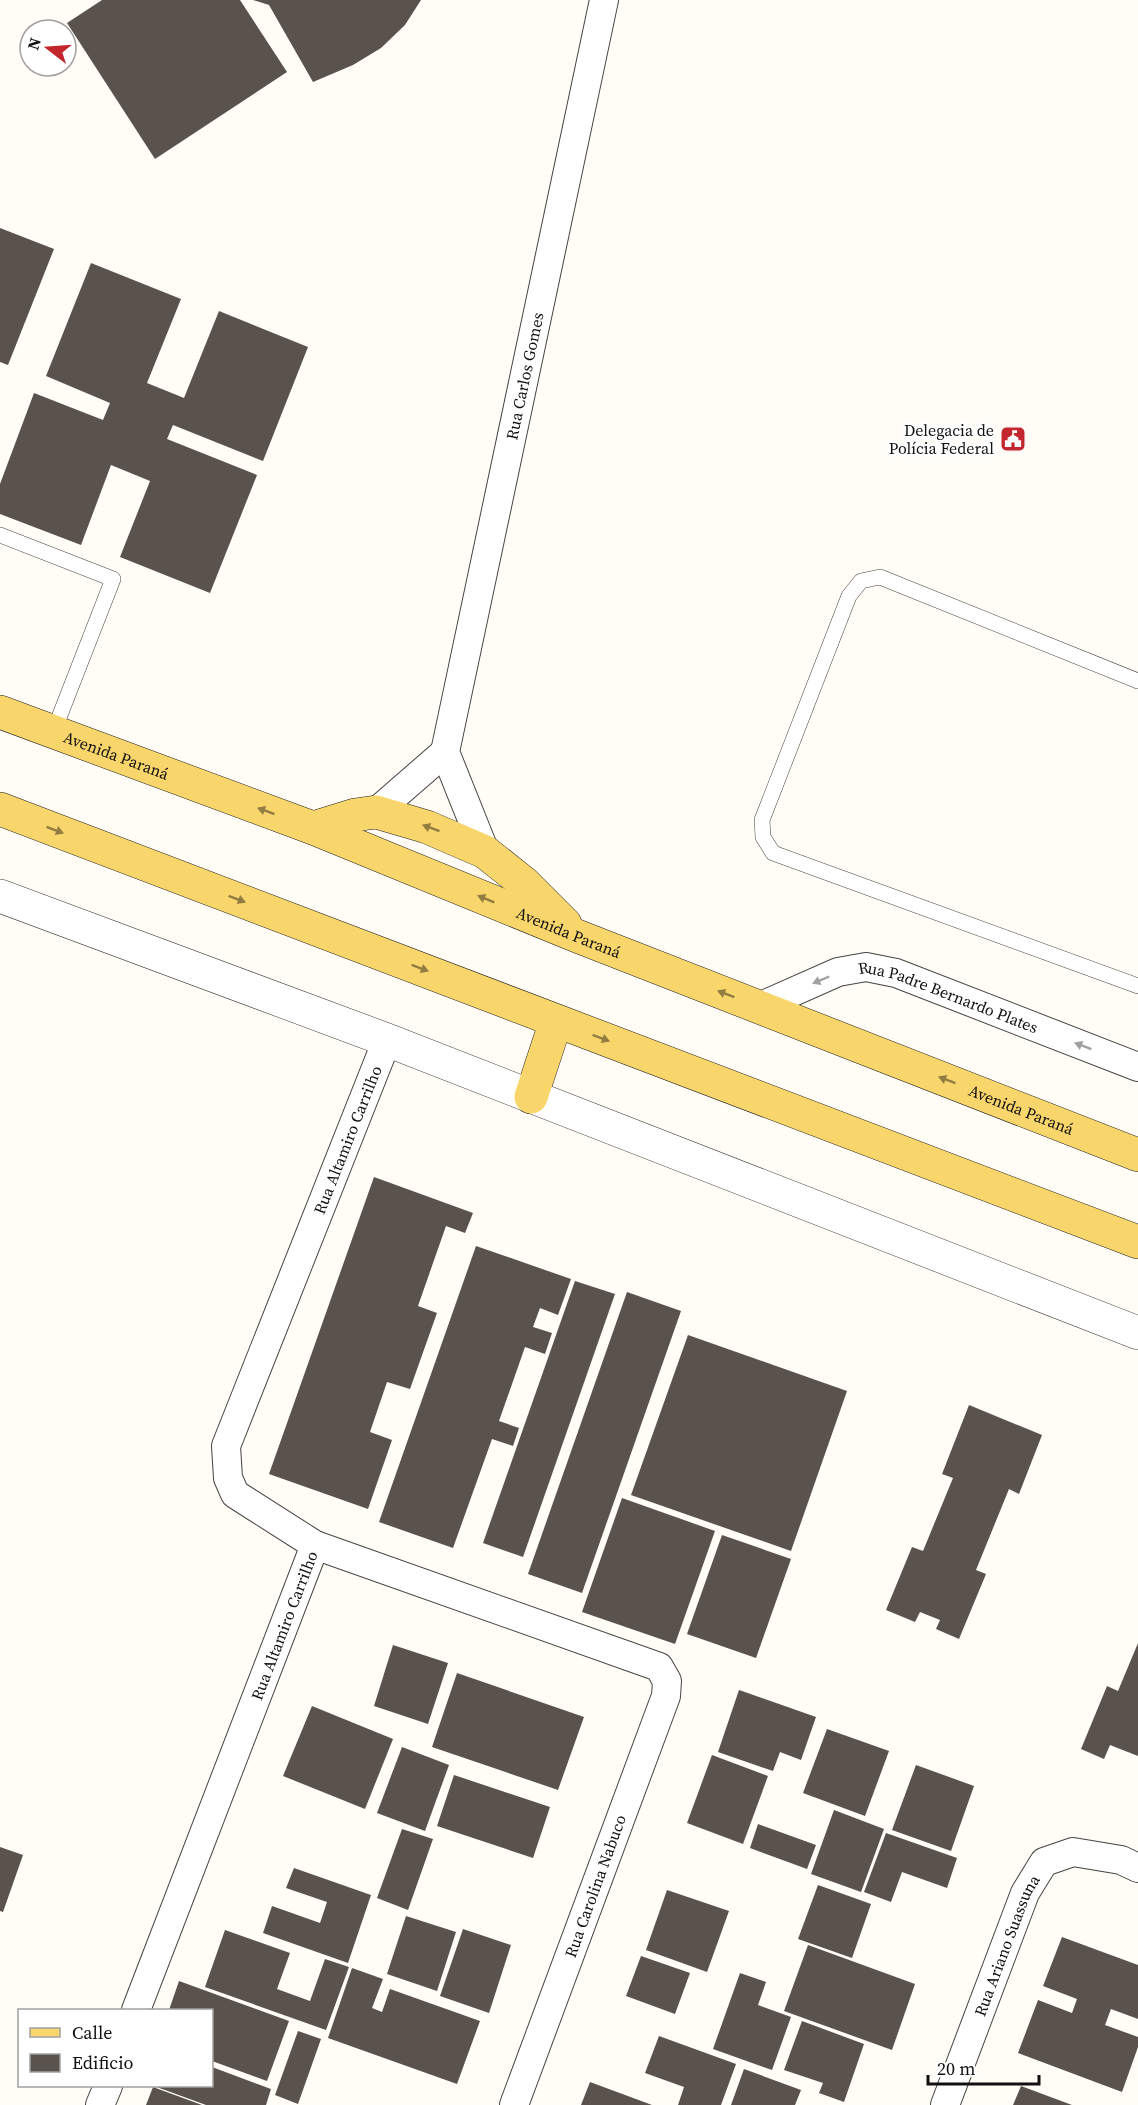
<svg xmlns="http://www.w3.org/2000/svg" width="1138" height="2105" font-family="'Source Serif 4',serif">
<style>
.building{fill:#5a524d}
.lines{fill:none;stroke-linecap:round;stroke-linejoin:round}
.service-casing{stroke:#444;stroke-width:16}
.minor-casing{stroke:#444;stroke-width:30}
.tertiary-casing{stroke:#444;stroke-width:34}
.primary-casing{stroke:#222;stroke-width:34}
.service{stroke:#fff;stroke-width:15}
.minor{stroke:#fff;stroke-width:28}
.tertiary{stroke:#fff;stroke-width:33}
.primary{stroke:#f9d66b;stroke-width:33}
.oneway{fill:#917d42}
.oneway2{fill:#a0a0a0}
.labels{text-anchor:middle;stroke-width:6;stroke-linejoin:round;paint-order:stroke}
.street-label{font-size:16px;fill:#111;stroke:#fff}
.poi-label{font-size:16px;fill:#111;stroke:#fff;text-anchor:end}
</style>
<rect width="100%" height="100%" fill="#fffdf5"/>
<!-- building -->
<g class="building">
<polygon points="102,0 240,0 287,72 155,159 67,23"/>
<polygon points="253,0 421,0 405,25 381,48 353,65 313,82 269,5"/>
<polygon points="0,228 54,249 8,365 0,362"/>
<polygon points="91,263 181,299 147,383 184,398 219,311 308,347 263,461 173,425 167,439 257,475 210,593 120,557 150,481 111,465 81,545 0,514 0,484 34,393 103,420 110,403 46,376"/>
<polygon points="374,1177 473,1213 465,1233 446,1226 418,1306 437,1313 410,1389 387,1382 370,1432 392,1440 368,1509 269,1474"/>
<polygon points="476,1246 571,1279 558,1315 540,1308 533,1327 552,1333 545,1354 525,1347 499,1421 519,1428 513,1446 492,1439 453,1548 379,1522"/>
<polygon points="575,1281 615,1294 523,1557 483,1543"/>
<polygon points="627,1292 681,1311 582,1593 528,1574"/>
<polygon points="688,1335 847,1391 791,1551 631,1495"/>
<polygon points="969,1405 1042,1435 1019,1494 1009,1489 976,1570 986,1574 959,1639 936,1629 940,1620 920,1612 915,1622 886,1610 912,1547 923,1551 953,1478 942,1474"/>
<polygon points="622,1498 715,1531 675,1644 582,1612"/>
<polygon points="722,1535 791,1559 756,1658 687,1634"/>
<polygon points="1138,1643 1138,1756 1110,1745 1104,1759 1081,1749 1107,1686 1118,1691"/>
<polygon points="393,1645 448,1663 428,1724 374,1706"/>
<polygon points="457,1673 584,1717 558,1790 432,1747"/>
<polygon points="739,1690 816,1717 801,1760 780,1752 773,1771 718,1752"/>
<polygon points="312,1706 393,1739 365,1809 283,1776"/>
<polygon points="827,1729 889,1751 865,1816 803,1793"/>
<polygon points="402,1747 449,1765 425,1831 377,1813"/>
<polygon points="712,1755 768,1776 743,1844 687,1823"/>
<polygon points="916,1765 974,1786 951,1851 892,1830"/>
<polygon points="454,1775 550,1807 533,1858 437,1826"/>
<polygon points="834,1810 884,1829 861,1892 811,1874"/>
<polygon points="758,1824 816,1845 807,1869 750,1848"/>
<polygon points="402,1829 433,1839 408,1910 377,1898"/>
<polygon points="886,1833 957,1858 947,1888 902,1872 891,1902 864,1892"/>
<polygon points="0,1847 23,1855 3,1912 0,1911"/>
<polygon points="294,1868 371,1895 348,1963 263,1933 272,1906 320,1923 327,1902 286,1888"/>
<polygon points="818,1885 871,1904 852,1958 798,1939"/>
<polygon points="667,1890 729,1911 707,1972 646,1950"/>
<polygon points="406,1916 456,1932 437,1991 387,1974"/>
<polygon points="463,1929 511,1945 489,2013 440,1996"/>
<polygon points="225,1930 290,1953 277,1989 310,2001 325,1959 349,1967 326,2030 205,1987"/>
<polygon points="1062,1937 1138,1965 1138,2019 1111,2009 1105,2025 1138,2037 1138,2047 1122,2092 1018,2053 1038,2000 1072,2013 1077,1999 1043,1986"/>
<polygon points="808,1945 915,1984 892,2050 784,2011"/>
<polygon points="641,1956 690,1973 675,2014 626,1996"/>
<polygon points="352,1968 383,1979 372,2008 382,2012 390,1989 480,2021 457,2084 328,2038"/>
<polygon points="740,1973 766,1982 758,2005 791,2017 772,2070 713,2049"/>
<polygon points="179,1981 289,2021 267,2081 212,2061 212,2010 169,2010"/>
<polygon points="802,2021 864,2044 844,2102 819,2093 823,2083 784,2070"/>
<polygon points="298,2031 321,2039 298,2104 275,2095"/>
<polygon points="659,2036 736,2064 721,2105 678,2105 684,2087 645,2073"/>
<polygon points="212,2067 271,2089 266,2105 206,2105 154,2086 212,2086"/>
<polygon points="744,2069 801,2090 795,2105 731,2105"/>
<polygon points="590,2082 652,2105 581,2105"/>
<polygon points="1021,2086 1072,2105 1013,2105"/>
<polygon points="153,2087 202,2105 146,2105"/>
</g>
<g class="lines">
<!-- service casing -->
<g class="service-casing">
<g id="service">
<polyline points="0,535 113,579 53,733"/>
<polyline points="1138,681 880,577 861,581 849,596 762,820 763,837 773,853 1138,986"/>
</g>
</g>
<!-- minor casing -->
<g class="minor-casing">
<g id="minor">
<polyline points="376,812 445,752"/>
<path id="s1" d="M485,852L445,752L604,0"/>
<path id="s2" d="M759,1007L838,972L866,967L896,973L1138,1067"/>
<polyline points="315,1545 659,1667 667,1681 666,1696 514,2105"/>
<path id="s3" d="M136,2010L315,1545L235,1494L228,1478L226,1446L387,1040"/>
<polyline points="100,2105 108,2086"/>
<path id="s4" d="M945,2105L1025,1893L1044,1862L1073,1852L1121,1860L1138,1868"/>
</g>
</g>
<!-- tertiary casing -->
<g class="tertiary-casing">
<polyline id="tertiary" points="0,896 387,1040 1138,1333"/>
</g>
<!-- primary casing -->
<g class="primary-casing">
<g id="primary">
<path id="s5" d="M0,712L313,828L577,936L1138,1155"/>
<polyline points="0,809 1138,1242"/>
<polyline points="313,828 355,815 376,812 427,827 485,852 524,883 565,924"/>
<polyline points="531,1097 556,1021"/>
</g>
</g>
<!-- service -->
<use href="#service" class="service"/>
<!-- minor -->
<use href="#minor" class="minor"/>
<!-- tertiary -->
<use href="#tertiary" class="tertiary"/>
<!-- primary -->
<use href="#primary" class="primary"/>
</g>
<!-- one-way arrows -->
<defs><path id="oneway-solid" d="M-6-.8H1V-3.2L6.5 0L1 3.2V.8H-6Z" transform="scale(1.5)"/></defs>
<g class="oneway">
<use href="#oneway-solid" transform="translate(266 811) rotate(-160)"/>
<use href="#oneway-solid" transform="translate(431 828) rotate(-160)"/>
<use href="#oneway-solid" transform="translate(55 830) rotate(21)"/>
<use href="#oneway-solid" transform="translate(237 899) rotate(21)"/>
<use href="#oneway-solid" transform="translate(486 899) rotate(-158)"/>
<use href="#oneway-solid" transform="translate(420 968) rotate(21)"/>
<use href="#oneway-solid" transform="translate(726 994) rotate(-159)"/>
<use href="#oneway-solid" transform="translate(601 1038) rotate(21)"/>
<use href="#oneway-solid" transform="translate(947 1080) rotate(-159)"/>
</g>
<g class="oneway2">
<use href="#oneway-solid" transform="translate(821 980) rotate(157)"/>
<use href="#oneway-solid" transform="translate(1083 1046) rotate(-159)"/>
</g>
<!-- icons -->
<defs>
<g id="civic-square" transform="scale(1.35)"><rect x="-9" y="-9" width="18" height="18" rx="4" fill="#c4262e" stroke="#fff"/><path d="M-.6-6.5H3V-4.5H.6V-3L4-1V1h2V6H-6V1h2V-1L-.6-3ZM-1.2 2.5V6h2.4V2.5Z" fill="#fff"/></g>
</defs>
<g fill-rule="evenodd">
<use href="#civic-square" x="1013" y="439"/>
</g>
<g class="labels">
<!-- street labels -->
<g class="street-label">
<text dy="6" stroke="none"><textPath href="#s1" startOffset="492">Rua Carlos Gomes</textPath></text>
<text dy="6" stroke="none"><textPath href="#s5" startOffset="124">Avenida Paraná</textPath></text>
<text dy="6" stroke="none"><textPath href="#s5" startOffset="610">Avenida Paraná</textPath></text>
<text dy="6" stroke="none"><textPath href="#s2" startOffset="202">Rua Padre Bernardo Plates</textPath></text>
<text dy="6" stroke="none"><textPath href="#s5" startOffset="1096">Avenida Paraná</textPath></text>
<text dy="6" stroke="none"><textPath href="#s3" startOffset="972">Rua Altamiro Carrilho</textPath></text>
<text dy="6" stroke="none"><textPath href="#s3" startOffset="412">Rua Altamiro Carrilho</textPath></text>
<text transform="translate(595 1886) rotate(-70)" y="6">Rua Carolina Nabuco</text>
<text dy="6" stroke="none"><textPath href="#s4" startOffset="171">Rua Ariano Suassuna</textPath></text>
</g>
<!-- poi labels -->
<g class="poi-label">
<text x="994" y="436">Delegacia de<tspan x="994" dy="18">Polícia Federal</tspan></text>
</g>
</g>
<!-- legend -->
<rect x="18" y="2009" width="195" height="78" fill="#ffffff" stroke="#a0a0a0" stroke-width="1.5"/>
<rect x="30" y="2028" width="30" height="9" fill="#f9d66b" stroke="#a0a0a0" stroke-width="1.5"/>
<text x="72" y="2039" font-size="18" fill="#111111">Calle</text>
<rect x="30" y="2054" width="30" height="18" fill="#5a524d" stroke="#a0a0a0" stroke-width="1.5"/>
<text x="72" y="2069" font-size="18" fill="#111111">Edificio</text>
<!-- north arrow -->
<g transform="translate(48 48) rotate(287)"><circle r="28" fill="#ffffff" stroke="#a0a0a0" stroke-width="1.5"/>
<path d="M0-4.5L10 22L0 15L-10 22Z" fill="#c4262e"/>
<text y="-9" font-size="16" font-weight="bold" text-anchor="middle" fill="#111111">N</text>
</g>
<!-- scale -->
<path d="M928 2075v9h111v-9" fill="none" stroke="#111111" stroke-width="3"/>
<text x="937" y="2075" font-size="18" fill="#111111" stroke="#ffffff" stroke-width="4.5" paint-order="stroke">20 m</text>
</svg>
